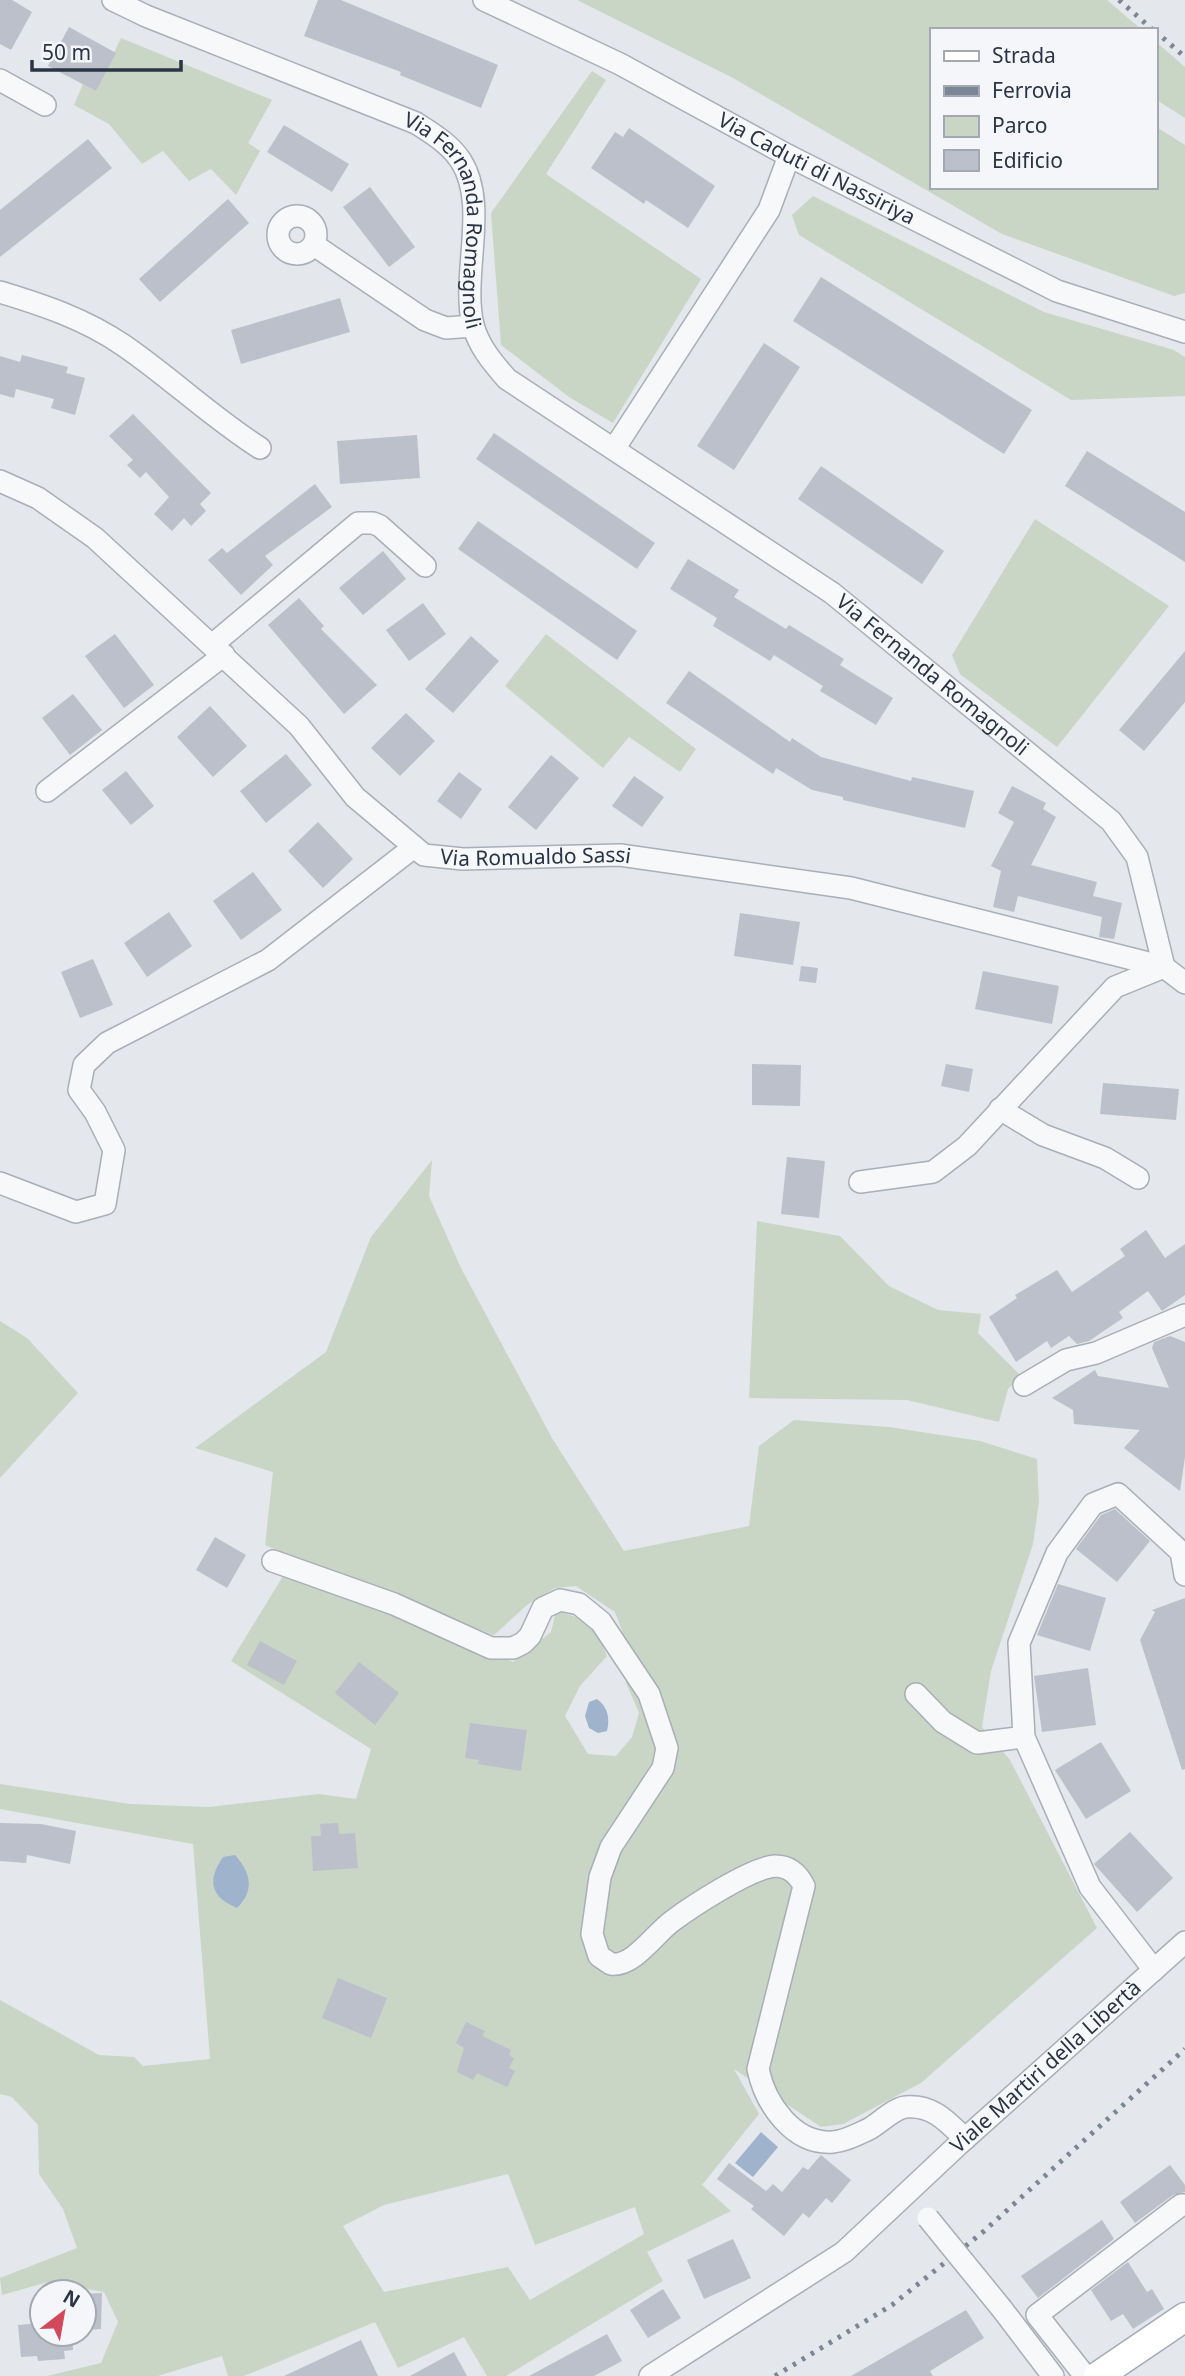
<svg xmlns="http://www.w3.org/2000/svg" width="1185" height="2376" font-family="'Noto Sans',sans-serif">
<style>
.green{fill:#c9d6c5;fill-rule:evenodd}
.water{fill:#9fb4cc}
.building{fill:#bbc0ca}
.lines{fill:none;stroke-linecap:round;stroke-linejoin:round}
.minor-casing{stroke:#a9aeb7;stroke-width:24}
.major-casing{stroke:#a3abb8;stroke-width:31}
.minor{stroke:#f7f8fa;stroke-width:21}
.major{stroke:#fff;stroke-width:28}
.rail{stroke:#7d8696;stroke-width:5;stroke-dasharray:3.5 7;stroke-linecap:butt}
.minor-bridge-casing{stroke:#a9aeb7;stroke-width:24;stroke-linecap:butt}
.minor-bridge{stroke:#f7f8fa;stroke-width:21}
.labels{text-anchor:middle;stroke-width:5;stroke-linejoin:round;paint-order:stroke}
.street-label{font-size:21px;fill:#2b3445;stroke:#f4f6f9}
</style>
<rect width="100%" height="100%" fill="#e4e7ec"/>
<!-- green -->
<g class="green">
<polygon points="577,0 1107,0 1142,30 931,30 931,187 1155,187 1155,126 1185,145 1185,293 1174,296 1002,234 733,78"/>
<polygon points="121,38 272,100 248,143 260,151 236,195 211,169 189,181 163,151 142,164 109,124 74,105 83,84 96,91"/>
<polygon points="1155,41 1185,67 1185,118 1155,99"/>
<polygon points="592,71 606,80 546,174 701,279 613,423 569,397 501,345 491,213"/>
<polygon points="813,196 1044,312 1174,350 1185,357 1185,396 1071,400 799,235 792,215"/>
<polygon points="1035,519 1169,606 1057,747 960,674 952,655"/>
<polygon points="546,634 696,749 680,772 629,737 603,768 505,686"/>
<path d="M432,1160L429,1196L461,1268L552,1438L624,1551L749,1526L759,1446L794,1420L889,1427L980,1441L1037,1459L1039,1502L1033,1544L991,1671L982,1727L1010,1760L1097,1928L921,2083L843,2124L821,2127L734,2069L759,2114L702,2185L731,2211L647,2252L663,2281L506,2376H487L464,2337L398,2368L375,2322L244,2376H228L222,2356L158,2376H47L101,2363L118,2322L104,2292L48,2282L2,2295L0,2278L77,2248L63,2209L39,2174L38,2125L12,2097L0,2094V2000L99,2055L134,2057L143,2066L210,2059L193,1844L0,1809V1784L130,1804L209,1807L319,1794L356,1799L371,1749L231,1661L283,1576L393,1614L513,1662L551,1632L556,1611L593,1622L607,1656L580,1686L565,1716L588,1754L616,1756L632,1737L639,1713L626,1683L628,1647L615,1612L576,1586L555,1588L527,1605L494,1635L342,1578L265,1545L273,1472L195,1448L326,1352L371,1237ZM508,2174L535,2245L635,2207L644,2234L530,2300L508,2267L384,2292L343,2226L384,2205Z"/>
<polygon points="757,1221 840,1236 889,1286 938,1310 981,1314 978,1333 1021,1376 1008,1389 999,1422 907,1400 749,1398"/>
<polygon points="0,1321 27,1338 78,1393 0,1478"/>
</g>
<!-- water -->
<g class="water">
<path d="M597,1699C608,1707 610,1718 607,1731L598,1733L589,1728L585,1716L589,1702Z"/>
<path d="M235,1855C251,1873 255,1890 237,1908C210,1897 207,1880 223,1857Z"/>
<polygon points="761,2132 778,2147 753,2177 735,2163"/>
</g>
<!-- building -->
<g class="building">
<polygon points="0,0 12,0 32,12 11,50 0,44"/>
<polygon points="318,0 341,0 498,65 481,108 400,75 401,72 304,36"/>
<polygon points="69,27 116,53 96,91 48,66"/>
<polygon points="284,125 349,164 332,192 267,152"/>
<polygon points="629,128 715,186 688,228 646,200 644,204 591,168 615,132 623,137"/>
<polygon points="88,139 112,168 0,257 0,210"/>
<polygon points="370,187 415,247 389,267 343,207"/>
<polygon points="228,199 249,223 160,302 139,279"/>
<polygon points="821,277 1032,410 1004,454 793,321"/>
<polygon points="340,298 350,332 241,364 231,330"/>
<polygon points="764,343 800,367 734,470 697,446"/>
<polygon points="22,355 68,367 66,373 85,378 75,415 51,408 54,399 16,389 14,398 0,394 0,356 20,362"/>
<polygon points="133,414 211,493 200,504 206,511 191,526 184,518 172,531 154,514 169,497 146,472 140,478 127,465 133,460 109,436"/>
<polygon points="494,433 655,543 637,569 476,459"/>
<polygon points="417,435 420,478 340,484 337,441"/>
<polygon points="1087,451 1185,512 1185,562 1065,486"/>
<polygon points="821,466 944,551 922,584 798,499"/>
<polygon points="315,484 332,507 265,556 273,565 241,595 208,560 222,548 227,553"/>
<polygon points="478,521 637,631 617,660 458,549"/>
<polygon points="383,551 406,579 363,615 339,588"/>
<polygon points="688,559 739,590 734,597 786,629 789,625 844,659 840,665 893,698 876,725 820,691 823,686 774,655 770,661 713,626 717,618 670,589"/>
<polygon points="299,598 324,626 321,629 377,685 344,714 268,625"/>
<polygon points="423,603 446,634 409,661 386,630"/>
<polygon points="115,634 154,685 124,708 85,656"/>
<polygon points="471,636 499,661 453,713 425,689"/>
<polygon points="1185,651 1185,702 1144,751 1119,730"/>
<polygon points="689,671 790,742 792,738 821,757 911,781 912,777 974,791 965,828 843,800 843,797 812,790 776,768 773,774 666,703"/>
<polygon points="73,694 102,730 70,755 42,718"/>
<polygon points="210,706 247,746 213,777 177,737"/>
<polygon points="406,713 435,741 400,776 371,748"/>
<polygon points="286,754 312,785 266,823 240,791"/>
<polygon points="551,755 579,778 536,830 508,807"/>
<polygon points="126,771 154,806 131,825 102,790"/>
<polygon points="459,772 482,789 461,819 437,801"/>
<polygon points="634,776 664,797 642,827 612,806"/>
<polygon points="1012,786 1046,803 1043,809 1056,817 1031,865 1097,882 1093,896 1122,903 1114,939 1099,937 1102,917 1018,896 1014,912 993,907 1001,871 991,866 1014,822 998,813"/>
<polygon points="318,822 353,859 323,888 288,851"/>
<polygon points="253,872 282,910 241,940 213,901"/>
<polygon points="169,912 192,946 147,977 124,943"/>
<polygon points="740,913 800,922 793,965 734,956"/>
<polygon points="93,959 113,1005 80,1018 61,972"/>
<polygon points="801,966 818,968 816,983 799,981"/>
<polygon points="983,971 1059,986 1052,1024 975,1009"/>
<polygon points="752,1064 801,1065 800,1106 752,1105"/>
<polygon points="946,1064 973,1069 969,1092 941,1086"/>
<polygon points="1103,1083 1179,1089 1176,1120 1100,1114"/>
<polygon points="787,1157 825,1161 819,1218 781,1214"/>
<polygon points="1146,1230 1165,1258 1185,1244 1185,1295 1162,1311 1148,1291 1119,1312 1123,1318 1089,1341 1077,1344 1069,1336 1051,1348 1047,1341 1016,1362 989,1317 1017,1298 1015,1295 1057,1270 1072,1292 1125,1256 1120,1249"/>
<polygon points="1170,1336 1185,1342 1185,1457 1180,1491 1124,1448 1140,1430 1074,1424 1073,1410 1052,1398 1095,1370 1098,1376 1169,1388 1152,1348 1154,1342"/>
<polygon points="1115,1509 1150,1541 1117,1582 1076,1549 1101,1515"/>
<polygon points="215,1537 246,1555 227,1588 196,1570"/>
<polygon points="1058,1584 1106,1598 1090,1651 1037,1635"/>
<polygon points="1185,1598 1185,1769 1182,1770 1140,1640 1155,1612 1152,1610"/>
<polygon points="260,1641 297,1661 284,1685 247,1665"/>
<polygon points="359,1662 399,1693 375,1725 335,1693"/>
<polygon points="1088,1668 1096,1725 1042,1732 1034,1676"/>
<polygon points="470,1723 527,1730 521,1771 478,1764 479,1760 465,1758"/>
<polygon points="1101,1742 1131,1791 1086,1819 1055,1770"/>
<polygon points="0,1823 41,1824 76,1831 70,1864 27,1855 26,1863 0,1861"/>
<polygon points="338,1823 339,1834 355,1833 358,1868 313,1871 311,1836 321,1836 320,1824"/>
<polygon points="1130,1832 1173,1878 1137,1912 1094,1864"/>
<polygon points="338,1978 387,1998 371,2038 322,2018"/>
<polygon points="466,2022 485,2031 482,2036 511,2050 509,2055 514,2058 509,2068 515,2071 507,2087 477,2073 473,2080 457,2072 464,2048 456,2043"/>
<polygon points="821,2155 851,2180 832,2203 826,2198 809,2218 803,2213 784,2236 751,2209 754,2206 717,2179 729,2163 766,2191 773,2184 782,2192 803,2167 808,2170"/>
<polygon points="1170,2165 1185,2185 1185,2192 1173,2195 1135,2223 1120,2202"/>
<polygon points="1102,2220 1114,2239 1038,2298 1021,2276"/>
<polygon points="733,2239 751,2278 704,2299 687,2260"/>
<polygon points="1128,2262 1147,2292 1152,2289 1164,2309 1133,2329 1123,2314 1111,2321 1091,2290"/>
<polygon points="663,2289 681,2318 648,2338 630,2310"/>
<polygon points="102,2293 101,2329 84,2330 84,2294"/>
<polygon points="966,2310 984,2338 930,2371 933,2376 851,2376"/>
<polygon points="42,2323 42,2334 72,2334 73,2350 64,2351 65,2359 38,2361 37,2356 21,2357 18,2325"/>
<polygon points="607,2334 622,2361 594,2376 529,2376"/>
<polygon points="361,2340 378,2376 284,2376"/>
<polygon points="454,2352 467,2376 410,2376"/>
</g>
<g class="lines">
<!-- minor casing -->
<g class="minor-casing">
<g id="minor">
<path id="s1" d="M113,0L146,16L416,123C433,134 450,144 461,161C489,205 461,275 473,325C479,347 493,363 507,379L832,593L1111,821L1137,857L1164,967"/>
<path id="s2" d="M484,0L620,64L789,156L1057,291L1185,332"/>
<polyline points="0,80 45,105"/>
<circle cx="297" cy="235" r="19"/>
<polyline points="314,245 425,320 446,328 473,326"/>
<path d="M0,292C43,305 85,319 123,345C170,377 211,417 260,448"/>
<polyline points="614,449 769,210 789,156"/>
<path id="s3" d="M0,481L38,498L95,538L299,726L355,797L424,855L463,859L620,855L851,888L1164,967L1185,983"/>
<polyline points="212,645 358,523 373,523 380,526 425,566"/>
<polyline points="47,791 224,655"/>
<polyline points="1000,1109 1043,1135 1105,1158 1138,1178"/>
<polyline points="860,1182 933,1172 967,1146 1115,987 1164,967"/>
<polyline points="0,1183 76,1212 105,1204 114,1150 95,1112 79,1090 84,1065 107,1043 268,960 414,847"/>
<polyline points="1024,1385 1066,1360 1096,1353 1185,1315"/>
<path d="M273,1561L394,1604L491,1648H513L523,1643L530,1636L543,1608L560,1600L579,1604L601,1622L649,1694L667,1748L663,1768L611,1847L600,1877L592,1934L599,1956L611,1964C633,1967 654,1935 671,1922C691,1907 750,1868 775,1866C789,1866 798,1874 804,1886L758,2069C765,2103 793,2145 833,2142C846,2141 858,2134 869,2129C880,2123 894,2108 906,2107C933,2105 947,2121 965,2139"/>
<polyline points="916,1694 943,1722 977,1743 1024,1737"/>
<polyline points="1154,1970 1090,1887 1024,1737 1019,1643 1057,1553 1093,1504 1118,1494 1181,1552 1185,1575"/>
<polyline points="1002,2309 1053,2376"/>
<path id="s4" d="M650,2376L844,2252L958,2145L1185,1942"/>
<polyline points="1085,2376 1037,2315 1181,2205 1185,2205"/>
</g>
</g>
<!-- major casing -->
<g class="major-casing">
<polyline id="major" points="1098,2376 1185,2317"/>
</g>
<!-- minor -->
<use href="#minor" class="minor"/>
<!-- major -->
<use href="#major" class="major"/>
<!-- rail -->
<g class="rail">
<polyline points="1119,0 1153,30"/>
<polyline points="1155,31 1185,57"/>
<polyline points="775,2376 892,2305 983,2232 1185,2049"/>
</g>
<!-- minor-bridge casing -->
<g class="minor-bridge-casing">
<polyline id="minor-bridge" points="928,2218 1002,2309"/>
</g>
<!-- minor-bridge -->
<use href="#minor-bridge" class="minor-bridge"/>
</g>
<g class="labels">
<!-- street labels -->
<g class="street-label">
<text dy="7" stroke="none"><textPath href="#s2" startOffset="373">Via Caduti di Nassiriya</textPath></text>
<text dy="7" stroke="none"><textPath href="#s1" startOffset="436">Via Fernanda Romagnoli</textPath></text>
<text dy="7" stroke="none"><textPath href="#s1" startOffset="1136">Via Fernanda Romagnoli</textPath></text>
<text dy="7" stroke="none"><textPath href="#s3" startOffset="681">Via Romualdo Sassi</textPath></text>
<text dy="7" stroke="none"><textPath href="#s4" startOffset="504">Viale Martiri della Libertà</textPath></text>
</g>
</g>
<!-- legend -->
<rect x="930" y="28" width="228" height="161" fill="#f4f6f9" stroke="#a4a8b1" stroke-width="2"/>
<rect x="944" y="51" width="35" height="10" fill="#ffffff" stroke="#a4a8b1" stroke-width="2"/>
<text x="992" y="63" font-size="21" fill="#2b3445">Strada</text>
<rect x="944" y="86" width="35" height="10" fill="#7d8696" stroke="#a4a8b1" stroke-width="2"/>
<text x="992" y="98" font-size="21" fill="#2b3445">Ferrovia</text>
<rect x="944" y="116" width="35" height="21" fill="#c9d6c5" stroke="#a4a8b1" stroke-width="2"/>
<text x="992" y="133" font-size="21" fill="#2b3445">Parco</text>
<rect x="944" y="150" width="35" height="21" fill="#bbc0ca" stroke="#a4a8b1" stroke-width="2"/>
<text x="992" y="168" font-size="21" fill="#2b3445">Edificio</text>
<!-- north arrow -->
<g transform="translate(63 2313) rotate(31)"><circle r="33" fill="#f4f6f9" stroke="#a4a8b1" stroke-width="2"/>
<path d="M0-5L12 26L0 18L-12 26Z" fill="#d1495b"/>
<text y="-10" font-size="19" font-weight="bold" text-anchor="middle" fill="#2b3445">N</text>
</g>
<!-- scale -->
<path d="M32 60v10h149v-10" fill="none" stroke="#2b3445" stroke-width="3.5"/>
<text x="42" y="60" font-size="21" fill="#2b3445" stroke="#f4f6f9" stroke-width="5" paint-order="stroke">50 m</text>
</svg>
